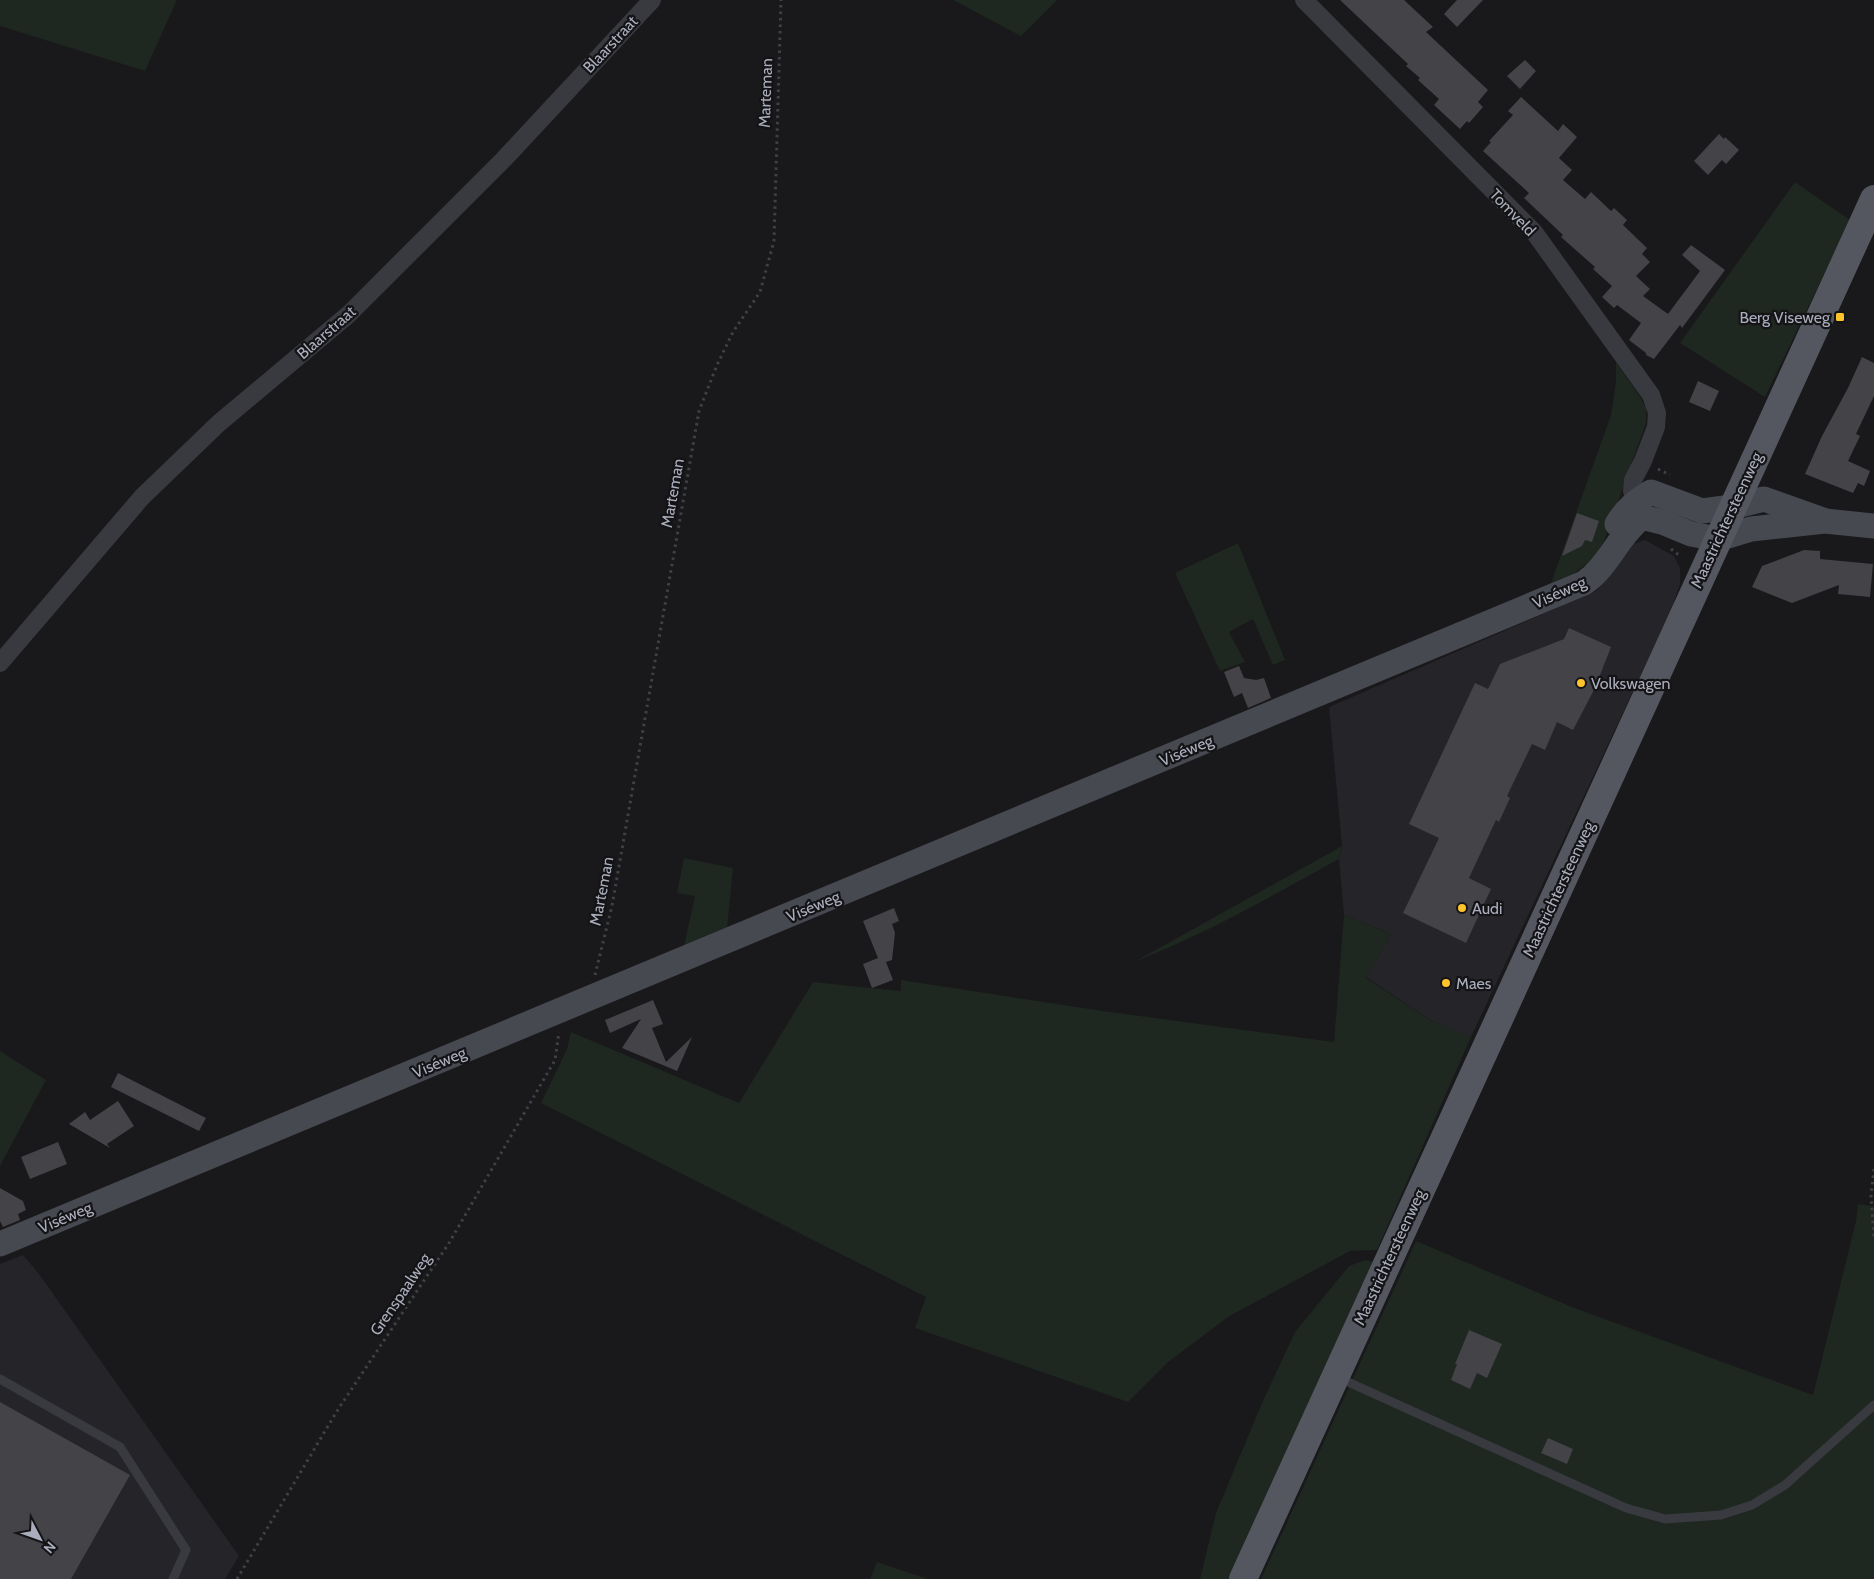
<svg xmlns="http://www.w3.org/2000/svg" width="1874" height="1579" font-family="Cabin,sans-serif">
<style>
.built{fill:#252428}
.green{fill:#1e2720}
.building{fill:#434348}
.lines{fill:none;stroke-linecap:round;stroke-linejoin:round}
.path{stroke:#3f4147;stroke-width:3;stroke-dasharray:2.5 4;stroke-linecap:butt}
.lane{stroke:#393a40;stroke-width:9}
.street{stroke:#393a40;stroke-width:18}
.secondary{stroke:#474951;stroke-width:25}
.primary{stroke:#555760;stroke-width:28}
.poi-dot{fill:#ffc42c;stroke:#141316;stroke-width:2}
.labels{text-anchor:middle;stroke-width:4.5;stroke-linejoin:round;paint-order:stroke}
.street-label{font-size:16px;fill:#aaaebc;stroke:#141316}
.poi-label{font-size:16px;fill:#aaaebc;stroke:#141316;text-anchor:start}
</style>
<rect width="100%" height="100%" fill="#19181b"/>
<!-- built -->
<g class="built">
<polygon points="1645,540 1674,556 1680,568 1680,584 1672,608 1471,1037 1462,1034 1430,1020 1366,977 1391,934 1344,915 1339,859 1342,846 1329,707 1596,591 1610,576 1634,544"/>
<polygon points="23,1255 39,1274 239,1556 225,1579 0,1579 0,1264"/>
</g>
<!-- green -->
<g class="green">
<polygon points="0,0 177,0 145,71 0,26"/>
<polygon points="953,0 1057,0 1021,36"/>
<polygon points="1795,182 1850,220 1765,397 1680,343"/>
<polygon points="1616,362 1640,397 1646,408 1646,423 1604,541 1594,558 1573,574 1551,583 1611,415 1616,382"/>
<polygon points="1238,543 1285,660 1273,665 1253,619 1229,632 1245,662 1220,671 1175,573"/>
<path d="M1342,846L1339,859C1272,896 1206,934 1134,962Z"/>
<polygon points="684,858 733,868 727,929 684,946 695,896 677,893"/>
<polygon points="1344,915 1391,934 1366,978 1430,1020 1471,1037 1377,1250 1350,1251 1228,1317 1167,1363 1128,1402 915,1328 926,1297 541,1103 567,1049 571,1032 739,1103 813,982 901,991 901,980 1103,1011 1334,1042"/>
<polygon points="0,1051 46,1080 0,1166"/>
<polygon points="1858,1204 1874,1206 1874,1579 1261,1579 1416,1241 1572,1307 1813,1395 1856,1221"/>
<polygon points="1365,1260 1374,1262 1229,1579 1200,1579 1216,1513 1262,1403 1295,1332 1349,1266"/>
<polygon points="877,1562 928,1579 870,1579"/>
</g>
<!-- building -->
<g class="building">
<polygon points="1340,0 1404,0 1433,27 1426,32 1488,90 1478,102 1483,107 1469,123 1467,121 1460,129 1434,105 1439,99 1418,80 1420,78 1406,66 1408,64"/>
<polygon points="1457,0 1483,0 1457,27 1444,14"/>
<polygon points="1525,60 1536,71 1520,89 1507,76"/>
<polygon points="1521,97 1558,131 1563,124 1577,137 1559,158 1572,170 1563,180 1585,199 1591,192 1611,211 1614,208 1627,220 1623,225 1647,248 1642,254 1650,262 1636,276 1650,289 1643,296 1668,314 1700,271 1682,255 1691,245 1725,270 1682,328 1680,325 1654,359 1646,355 1646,353 1629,340 1641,323 1617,305 1614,308 1602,297 1612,286 1593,269 1595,267 1561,237 1563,235 1524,198 1529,193 1483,151 1491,142 1489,141 1513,115 1508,111"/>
<polygon points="1719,134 1724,139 1725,137 1739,150 1726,164 1722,160 1708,175 1694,161"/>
<polygon points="1862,357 1874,363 1874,396 1856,434 1860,436 1848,461 1870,471 1864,486 1858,483 1853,493 1805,474 1822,436 1848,388"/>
<polygon points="1698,381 1719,391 1710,411 1689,402"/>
<polygon points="1577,513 1599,521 1592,542 1585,540 1582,546 1562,556"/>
<polygon points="1804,550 1820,551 1820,559 1873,564 1870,597 1838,594 1839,585 1792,603 1752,587 1762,566"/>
<polygon points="1569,628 1611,647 1595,688 1573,730 1557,722 1545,750 1532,744 1507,796 1510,798 1499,822 1496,820 1469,878 1491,889 1466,943 1403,913 1439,838 1409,824 1475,683 1488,689 1500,664 1564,639"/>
<polygon points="1239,666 1244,678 1256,680 1264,678 1271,698 1248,708 1242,693 1234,697 1224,672"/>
<polygon points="894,908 899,921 892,924 895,933 892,960 886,962 893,980 872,988 863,964 878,958 863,921"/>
<polygon points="653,1000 663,1024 652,1028 666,1062 692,1037 677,1071 622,1048 641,1019 610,1033 605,1020"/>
<polygon points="118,1073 206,1118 199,1131 111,1087"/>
<polygon points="118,1101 134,1126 107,1144 110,1148 69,1124 85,1112 90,1120"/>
<polygon points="58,1142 67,1164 30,1179 21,1157"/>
<polygon points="0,1188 23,1201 26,1210 18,1214 20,1220 3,1227 0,1221"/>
<polygon points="1469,1330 1502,1344 1487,1378 1477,1373 1470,1389 1451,1380 1457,1364 1455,1364"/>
<polygon points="0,1402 130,1475 71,1579 0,1579"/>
<polygon points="1548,1438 1573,1449 1567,1464 1541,1453"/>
</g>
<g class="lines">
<!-- path -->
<g class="path">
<polyline points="1658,469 1670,475"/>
<polyline points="1671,549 1680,556"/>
<polyline points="595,975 612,906 699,411 717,365 733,332 760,292 774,241 781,0"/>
<polyline points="1874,1169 1871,1195 1874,1237"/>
<polyline points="237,1579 337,1411 449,1243 555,1060 559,1032"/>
</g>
<!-- lane -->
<g class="lane">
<polyline points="1337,1377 1626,1508 1665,1519 1721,1515 1752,1505 1785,1485 1874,1405"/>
<polyline points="0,1379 120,1447 186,1550 173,1579"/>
</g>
<!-- street -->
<g class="street">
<polyline points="1304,0 1534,232 1651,395 1657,413 1656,427 1643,461 1633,480 1632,491 1640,512"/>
<polyline points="0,663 142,497 219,423 349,314 504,159 652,0"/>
</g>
<!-- secondary -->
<g class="secondary">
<path d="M1617,524C1626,509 1636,501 1651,492L1702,511L1732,507L1764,499L1823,520"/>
<path d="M0,1244L1584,583C1609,566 1618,536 1642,517L1662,522L1691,534L1718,539L1751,529L1825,521L1874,526"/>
</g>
<!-- primary -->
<polyline class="primary" points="1243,1579 1874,199"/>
</g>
<!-- markers -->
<g class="poi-dot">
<rect x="1835" y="312" width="10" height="10" rx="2.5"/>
<circle cx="1581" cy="683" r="5"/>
<circle cx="1462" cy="908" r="5"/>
<circle cx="1446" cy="983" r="5"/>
</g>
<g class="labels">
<!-- street labels -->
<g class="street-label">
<text transform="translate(610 44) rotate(-47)" y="6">Blaarstraat</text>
<text transform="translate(765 93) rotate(-88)" y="6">Marteman</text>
<text transform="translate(1513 212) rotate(46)" y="6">Tomveld</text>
<text transform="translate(326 332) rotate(-41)" y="6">Blaarstraat</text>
<text transform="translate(672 493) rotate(-80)" y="6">Marteman</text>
<text transform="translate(1726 520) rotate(-65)" y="6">Maastrichtersteenweg</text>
<text transform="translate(1559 592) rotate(-24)" y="6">Viséweg</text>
<text transform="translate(1186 750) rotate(-23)" y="6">Viséweg</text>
<text transform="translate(1558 889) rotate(-65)" y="6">Maastrichtersteenweg</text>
<text transform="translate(601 891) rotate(-79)" y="6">Marteman</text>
<text transform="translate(813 906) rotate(-23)" y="6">Viséweg</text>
<text transform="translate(439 1062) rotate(-23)" y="6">Viséweg</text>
<text transform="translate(65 1217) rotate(-23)" y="6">Viséweg</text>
<text transform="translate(1389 1257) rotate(-65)" y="6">Maastrichtersteenweg</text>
<text transform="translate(400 1294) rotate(-56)" y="6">Grenspaalweg</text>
</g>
<!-- poi labels -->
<g class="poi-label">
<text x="1830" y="323" text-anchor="end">Berg Viseweg</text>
<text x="1591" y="689">Volkswagen</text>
<text x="1472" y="914">Audi</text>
<text x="1456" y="989">Maes</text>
</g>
</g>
<!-- north arrow -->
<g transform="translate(40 1539) rotate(131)" stroke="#141316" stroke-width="4" paint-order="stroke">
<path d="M0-4L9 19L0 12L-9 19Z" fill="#aaaebc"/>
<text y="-8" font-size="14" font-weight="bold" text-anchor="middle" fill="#aaaebc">N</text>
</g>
</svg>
